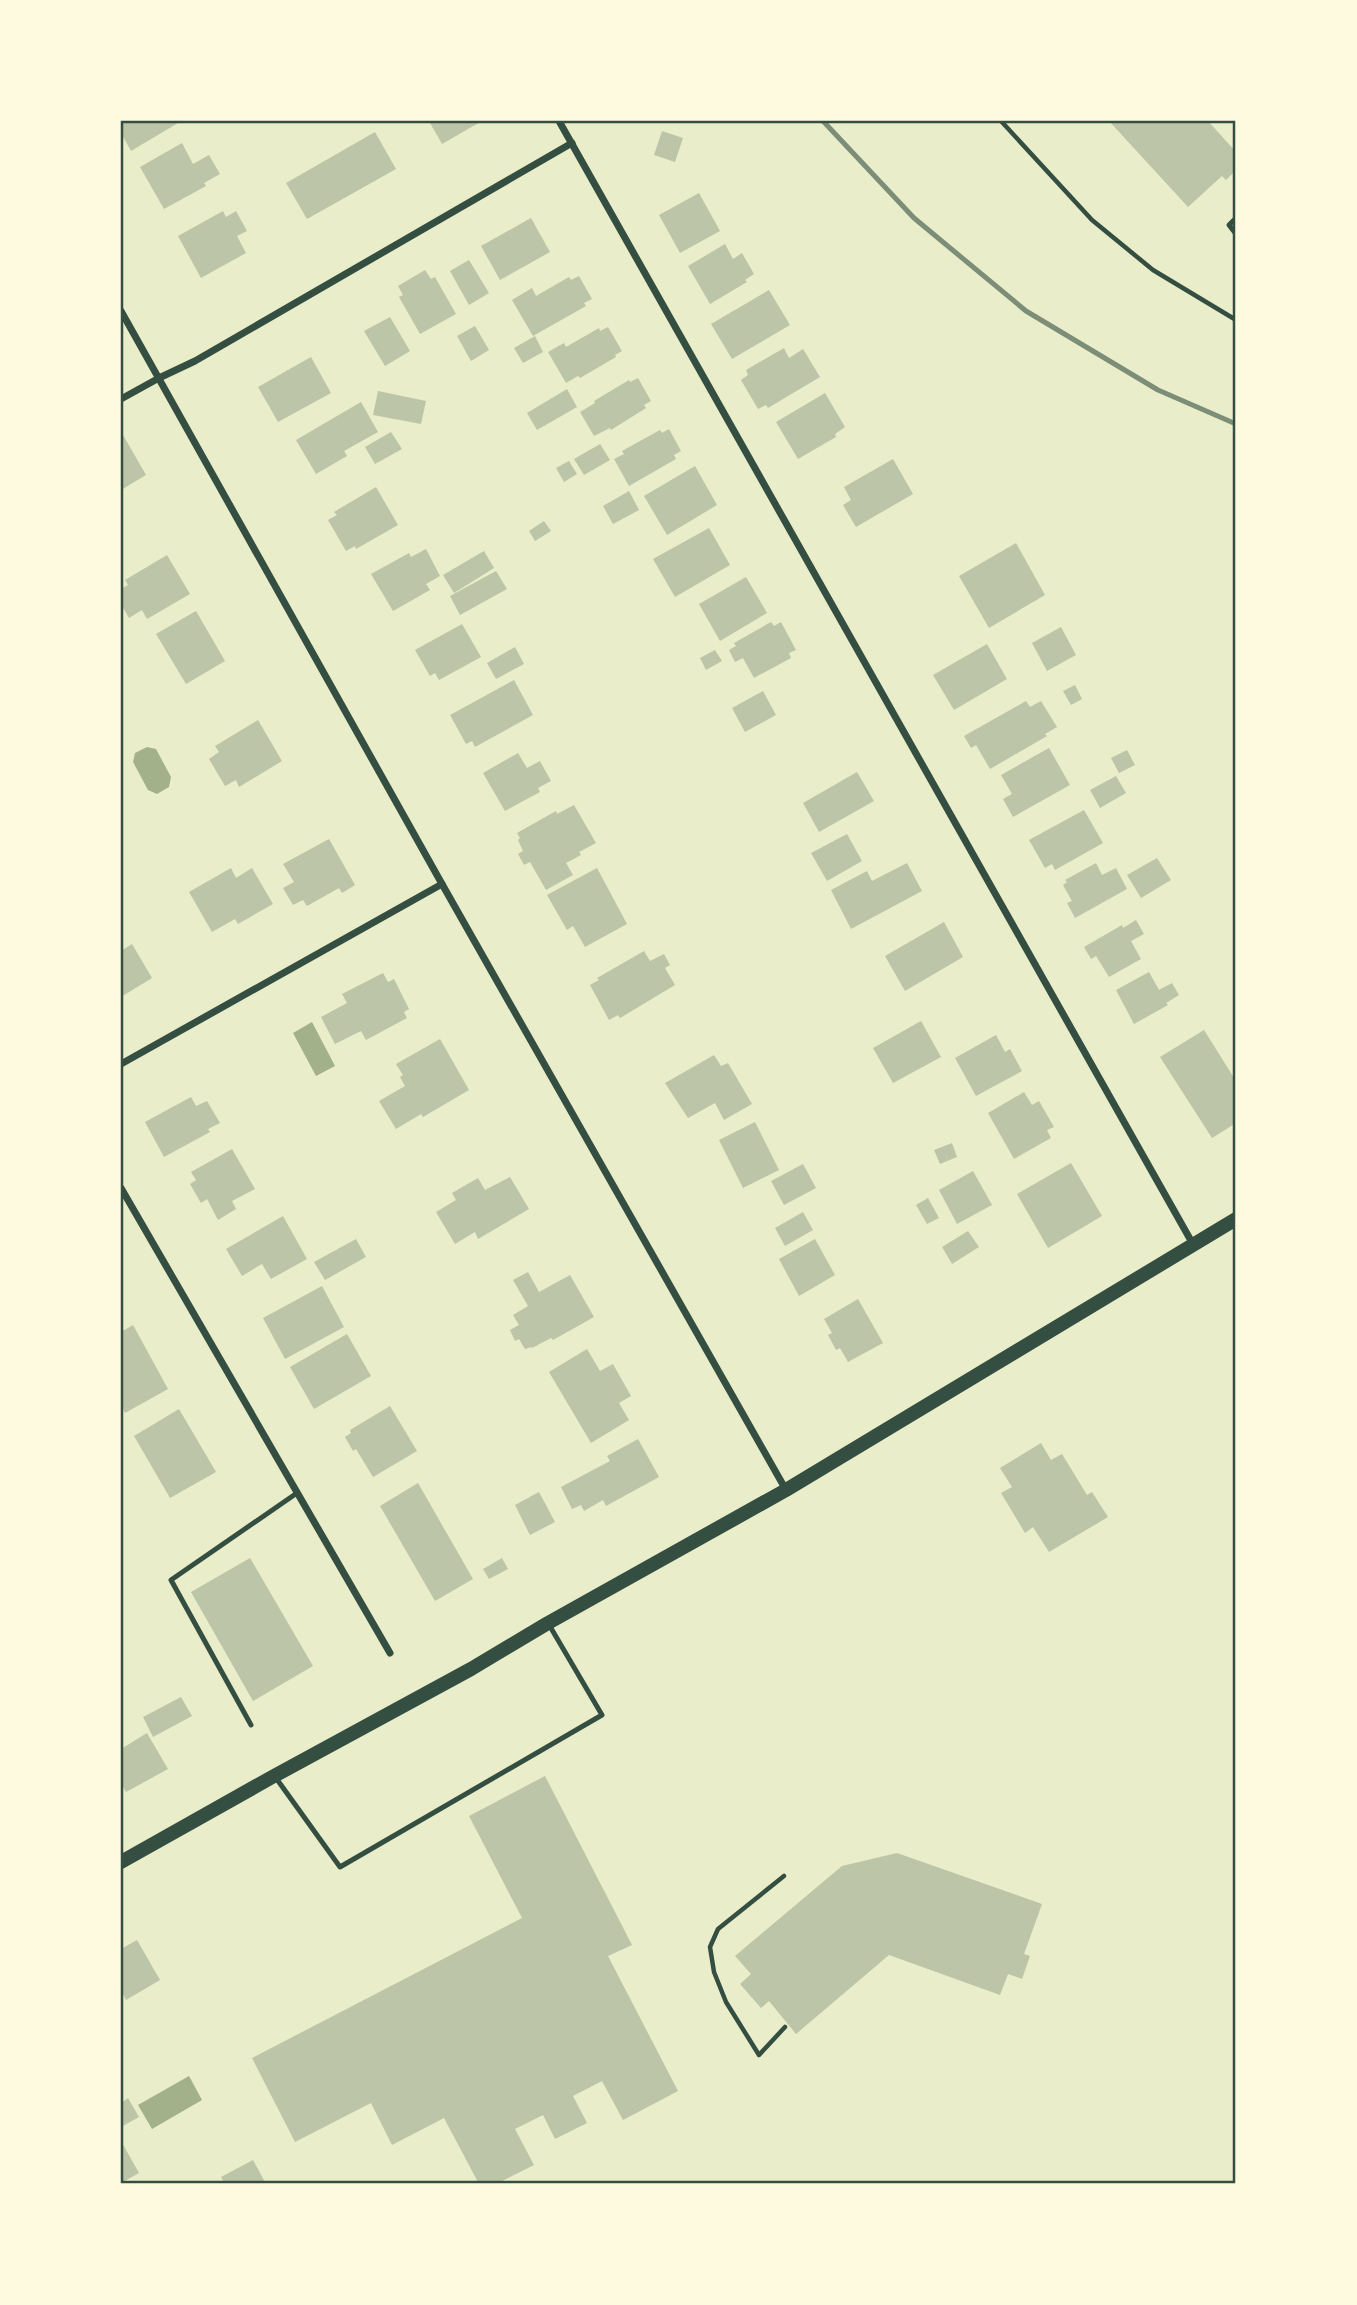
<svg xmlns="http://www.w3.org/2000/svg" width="1357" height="2305" font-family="'Roboto Serif',serif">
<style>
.water{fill:#a3b18a}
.building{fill:#bcc5a7}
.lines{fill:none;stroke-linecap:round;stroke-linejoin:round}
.path{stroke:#344e41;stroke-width:4.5}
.service{stroke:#344e41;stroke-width:5}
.minor{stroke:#344e41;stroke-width:7}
.secondary{stroke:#344e41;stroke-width:14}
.rail{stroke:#7c8e77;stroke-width:5}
.neatline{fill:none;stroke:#344e41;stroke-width:2.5}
</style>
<rect width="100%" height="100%" fill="#e9edc9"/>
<!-- water -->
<g class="water">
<polygon points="147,747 156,749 171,777 169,787 157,794 148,790 133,762 135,753"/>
<polygon points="312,1022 335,1066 316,1076 293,1033"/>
<polygon points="189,2076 202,2100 152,2129 138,2105"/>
</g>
<!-- building -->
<g class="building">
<polygon points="121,121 177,121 178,123 131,151 121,133"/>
<polygon points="429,121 482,121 442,144"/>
<polygon points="1109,121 1208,121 1236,152 1236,170 1226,180 1222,176 1188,207"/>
<polygon points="662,131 683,138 675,162 654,155"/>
<polygon points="375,132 396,169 307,219 286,183"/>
<polygon points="182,143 193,164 209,155 220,174 204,183 206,186 164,209 140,167"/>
<polygon points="699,193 720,231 680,253 659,215"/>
<polygon points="223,211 226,217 236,211 247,231 237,236 246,253 201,278 178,236"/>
<polygon points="531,218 550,252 500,280 481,246"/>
<polygon points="725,244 733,259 742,253 754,274 745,280 747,282 710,304 688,266"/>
<polygon points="469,260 489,293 469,305 450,271"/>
<polygon points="425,270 431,279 435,277 456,314 420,334 399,297 403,295 398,286"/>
<polygon points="579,276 592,299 584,303 586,306 533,336 512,300 532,288 536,296 569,277 571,280"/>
<polygon points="769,290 790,325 732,359 711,324"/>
<polygon points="390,317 410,351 385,366 364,331"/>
<polygon points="475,326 489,350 471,361 457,336"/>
<polygon points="608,327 622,351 615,355 616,357 580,378 578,376 566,383 548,352 564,343 566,347 599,328 600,331"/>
<polygon points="535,336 543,352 523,363 514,348"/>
<polygon points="784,348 789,358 803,349 820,377 768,408 766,405 758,409 741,380 748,375 746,370"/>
<polygon points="311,357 331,393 278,422 258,387"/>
<polygon points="638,378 651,401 644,405 646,408 611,430 610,428 594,436 580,412 595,403 594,401 629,380 630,382"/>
<polygon points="567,389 577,407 537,430 527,413"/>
<polygon points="378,391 426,401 421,424 373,415"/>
<polygon points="825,393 845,427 835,434 836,437 798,459 776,422"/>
<polygon points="361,402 378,432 344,451 347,456 316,474 296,440"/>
<polygon points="669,429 681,451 674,455 676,459 629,486 614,459 624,454 622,451 660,430 662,433"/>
<polygon points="391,432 402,449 375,464 365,447"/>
<polygon points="123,435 146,475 121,490 121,437"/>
<polygon points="600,444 610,460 584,475 574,459"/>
<polygon points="893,459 913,494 856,527 843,505 851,500 844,487"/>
<polygon points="569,461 577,474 564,482 556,468"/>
<polygon points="695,466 717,505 667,535 644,496"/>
<polygon points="376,487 398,525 356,549 355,546 346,551 328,520 337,515 334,512"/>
<polygon points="629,491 639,510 613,524 603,506"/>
<polygon points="544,521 551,531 535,541 529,531"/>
<polygon points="709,528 730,565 675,597 653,559"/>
<polygon points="1016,543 1045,595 989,628 959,576"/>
<polygon points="426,549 440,576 426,584 430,590 393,611 371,574 409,553 411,557"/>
<polygon points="484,551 494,568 454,593 443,575"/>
<polygon points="167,555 190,594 147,619 142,610 129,618 121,604 121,589 128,585 125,580"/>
<polygon points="496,571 507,589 460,615 450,596"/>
<polygon points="746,577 767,613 720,641 699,604"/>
<polygon points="196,611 225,661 186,684 156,634"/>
<polygon points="771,622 774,626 781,622 796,650 789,653 791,658 754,678 743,658 735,662 729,650 736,646 734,643"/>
<polygon points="462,624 481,657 439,680 435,673 430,676 415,650"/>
<polygon points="1061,627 1076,655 1047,671 1032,643"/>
<polygon points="987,644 1007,679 954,710 933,675"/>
<polygon points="515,647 524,664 496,679 487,663"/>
<polygon points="715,650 722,661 706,670 700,658"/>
<polygon points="514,680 533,715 475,747 472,741 466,744 450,715"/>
<polygon points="1075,685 1082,699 1071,705 1063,691"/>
<polygon points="763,691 776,715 745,732 732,708"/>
<polygon points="1026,701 1030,707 1041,701 1057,727 1045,734 1047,736 990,769 976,745 971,748 964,736"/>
<polygon points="258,720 282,761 239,787 236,780 225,786 209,759 219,752 215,746"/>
<polygon points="1049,748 1070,785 1013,817 1003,799 1012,794 1001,775"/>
<polygon points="1127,750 1135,765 1119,773 1111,758"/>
<polygon points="518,753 527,768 540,761 551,781 538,788 540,792 505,811 483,773"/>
<polygon points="857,772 874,801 819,832 803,803"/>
<polygon points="1116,776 1126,793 1100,808 1090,790"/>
<polygon points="574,805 596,843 579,852 581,855 566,863 573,875 546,890 530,862 524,865 518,854 523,851 518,840 520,838 517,833 556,811 557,814"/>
<polygon points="1084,810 1103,843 1055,870 1052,864 1045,868 1029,840"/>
<polygon points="847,834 862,861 827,881 811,853"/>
<polygon points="329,839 355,885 342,893 339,888 307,906 303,900 293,905 283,888 294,882 283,864"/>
<polygon points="1157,858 1171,880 1141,898 1127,875"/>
<polygon points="907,863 922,891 851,929 831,890 867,871 872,881"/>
<polygon points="1096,863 1102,875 1116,868 1127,889 1075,918 1067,903 1072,901 1063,885 1067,882 1065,880"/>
<polygon points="231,868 236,878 252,868 273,904 238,924 235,919 212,932 189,892"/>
<polygon points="597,868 627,924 585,947 573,926 567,930 547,895"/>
<polygon points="1136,920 1144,934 1131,941 1141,959 1109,977 1096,956 1091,959 1084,947 1122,925 1123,928"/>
<polygon points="944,922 963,957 905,991 885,956"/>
<polygon points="132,944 152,978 121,997 121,951"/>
<polygon points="644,951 650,961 664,954 670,965 665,968 675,985 620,1018 618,1015 609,1020 590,985 599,980 597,978"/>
<polygon points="1149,972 1159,990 1172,983 1179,995 1166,1003 1168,1005 1134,1024 1116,990"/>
<polygon points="383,973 388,982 394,979 409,1009 404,1012 407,1018 366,1040 361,1031 335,1044 321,1017 347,1003 342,994"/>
<polygon points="921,1021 941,1057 893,1083 873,1048"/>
<polygon points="1204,1030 1236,1081 1236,1123 1212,1138 1160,1057"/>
<polygon points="996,1035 1005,1052 1010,1049 1022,1071 976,1096 955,1058"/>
<polygon points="440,1039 469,1090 423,1117 421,1114 396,1129 379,1101 405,1086 400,1077 403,1075 396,1064"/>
<polygon points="714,1055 721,1066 728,1063 752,1104 724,1120 715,1103 688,1118 665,1083"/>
<polygon points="1024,1092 1032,1105 1039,1101 1054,1127 1047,1130 1051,1138 1014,1159 988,1113"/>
<polygon points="191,1097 196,1106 207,1101 220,1123 208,1129 210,1132 164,1157 145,1122"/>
<polygon points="755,1122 779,1170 743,1188 719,1140"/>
<polygon points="952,1143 957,1157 940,1164 934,1150"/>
<polygon points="232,1149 255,1189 232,1201 236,1209 218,1220 207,1199 201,1203 190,1184 196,1180 191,1172"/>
<polygon points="1071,1163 1102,1216 1048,1248 1017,1194"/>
<polygon points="803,1164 816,1188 784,1205 771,1181"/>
<polygon points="973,1171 992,1205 957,1224 939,1190"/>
<polygon points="510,1177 529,1209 478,1239 475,1232 455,1244 436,1212 456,1200 452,1193 478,1178 485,1190"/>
<polygon points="928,1198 939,1218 927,1224 916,1205"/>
<polygon points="803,1212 813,1230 785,1246 775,1228"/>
<polygon points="283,1216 307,1259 271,1279 262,1264 242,1276 226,1249"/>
<polygon points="968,1231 979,1247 952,1264 942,1247"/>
<polygon points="356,1239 366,1257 325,1280 314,1262"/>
<polygon points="815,1239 835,1275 799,1296 779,1259"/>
<polygon points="528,1272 539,1292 570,1275 594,1317 553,1340 551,1338 532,1348 531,1347 525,1349 519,1339 515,1341 510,1330 519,1325 513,1315 528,1306 513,1280"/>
<polygon points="322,1286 344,1327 285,1359 263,1318"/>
<polygon points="858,1299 883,1343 848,1362 840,1348 836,1350 828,1335 832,1333 824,1319"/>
<polygon points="133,1325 168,1389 125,1413 121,1404 121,1332"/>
<polygon points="347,1334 371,1376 314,1409 290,1367"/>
<polygon points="587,1349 600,1371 613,1364 631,1396 619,1403 629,1420 591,1443 549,1372"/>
<polygon points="390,1406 417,1451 373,1477 356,1449 353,1451 345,1437 351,1433 350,1430"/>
<polygon points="179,1409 216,1472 170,1498 134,1436"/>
<polygon points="638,1439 659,1477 606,1506 603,1500 584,1511 581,1505 572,1509 561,1487 610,1461 607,1456"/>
<polygon points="1041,1443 1051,1460 1062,1454 1087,1495 1092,1492 1108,1517 1049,1552 1033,1527 1025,1533 1001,1493 1012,1487 1000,1468"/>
<polygon points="418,1483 473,1579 435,1601 380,1506"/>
<polygon points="539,1492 555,1522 530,1535 515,1505"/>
<polygon points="250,1558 313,1666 253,1701 191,1592"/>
<polygon points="502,1558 508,1569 489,1579 483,1569"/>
<polygon points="181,1697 192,1716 153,1737 143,1717"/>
<polygon points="147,1733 168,1769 126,1792 121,1783 121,1749"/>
<polygon points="545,1776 632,1945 608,1956 678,2091 623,2120 602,2081 573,2096 587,2123 555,2139 543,2115 515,2129 534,2165 496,2184 479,2184 444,2118 392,2145 371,2103 295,2142 252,2058 522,1918 469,1816"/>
<polygon points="897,1853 1042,1904 1024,1954 1030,1956 1022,1979 1008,1974 1000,1995 889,1955 796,2034 769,2001 761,2008 740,1984 751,1974 735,1956 842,1866"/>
<polygon points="137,1940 160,1980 126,2000 121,1990 121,1949"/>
<polygon points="128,2098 139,2117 121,2127 121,2103"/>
<polygon points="121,2141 139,2173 121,2183"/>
<polygon points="253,2160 266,2184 225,2184 221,2177"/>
</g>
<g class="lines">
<!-- path -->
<g class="path">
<polyline points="1001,121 1092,220 1153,270 1236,320"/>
<polyline points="784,1876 718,1929 710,1947 714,1972 726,2002 759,2055 785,2027"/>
</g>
<!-- service -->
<g class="service">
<polyline points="1236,218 1229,225 1236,234"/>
<polyline points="251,1725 171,1580 297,1493"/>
<polyline points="276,1778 340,1867 602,1715 548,1623"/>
</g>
<!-- minor -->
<g class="minor">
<polyline points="559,121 1194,1246"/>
<polyline points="121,311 442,884 786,1490"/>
<polyline points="121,399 159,378 195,361 572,143"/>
<polyline points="121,1064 442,884"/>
<polyline points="121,1188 390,1653"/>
</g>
<!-- secondary -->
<polyline class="secondary" points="121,1862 274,1776 471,1669 548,1623 786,1490 1236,1219"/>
<!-- rail -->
<polyline class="rail" points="823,121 914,218 1026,311 1158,390 1236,424"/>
</g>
<!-- border -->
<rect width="1357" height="2305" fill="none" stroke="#fefae0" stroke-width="245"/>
<rect x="122" y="122" width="1112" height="2060" class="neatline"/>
</svg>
